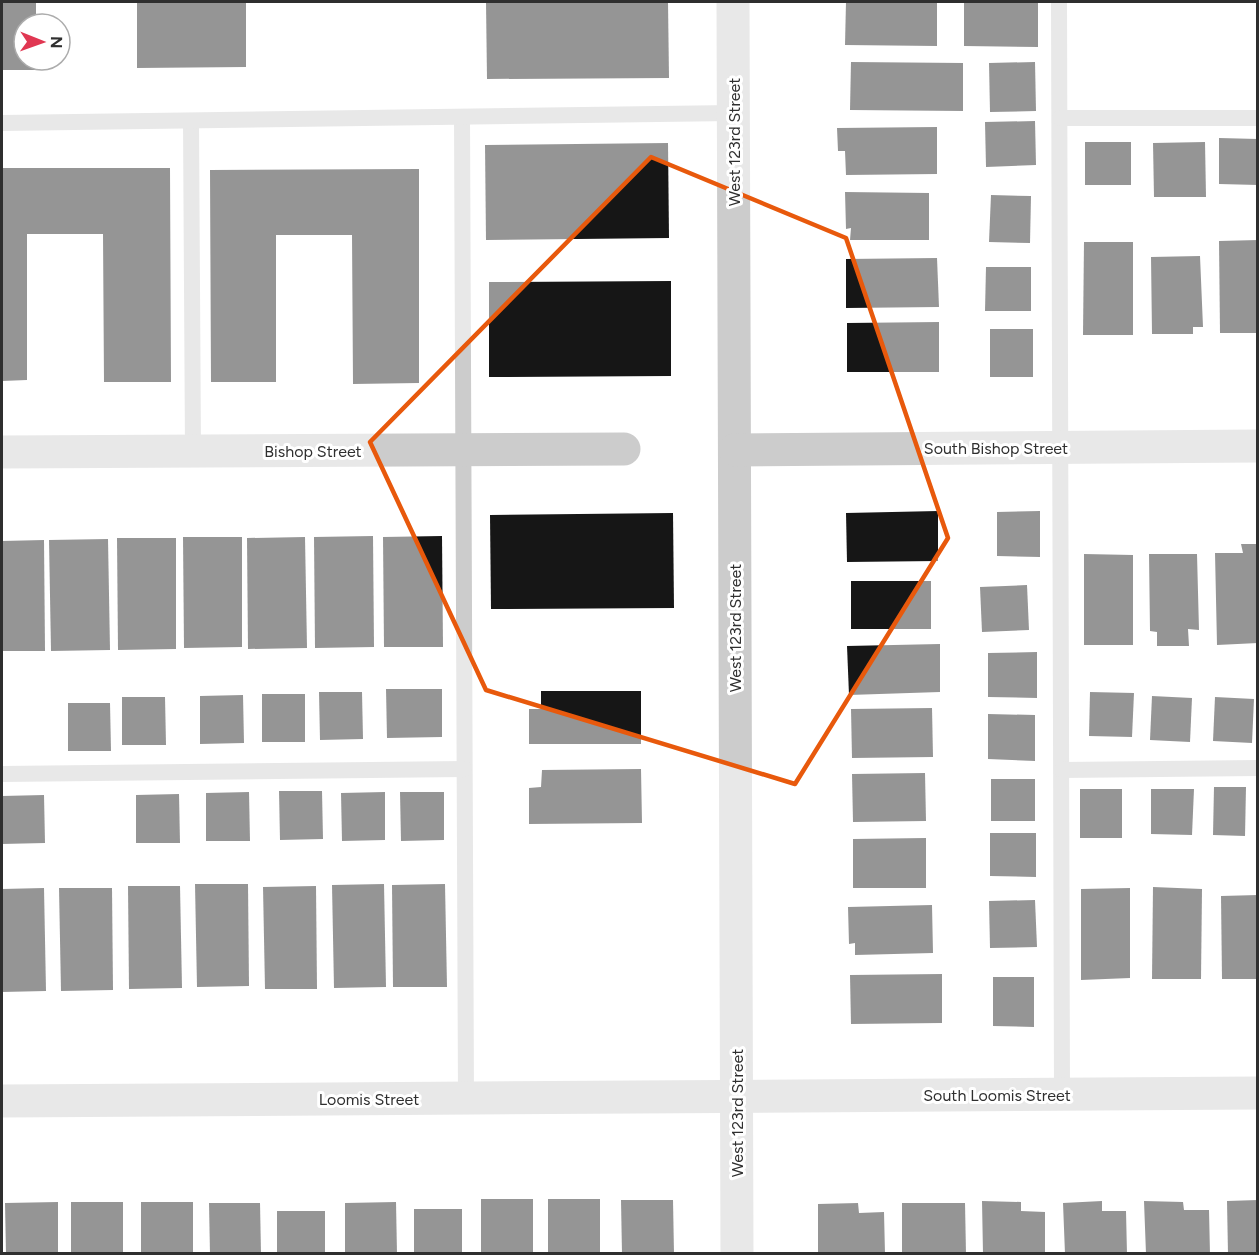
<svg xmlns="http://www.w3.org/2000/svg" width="1259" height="1255" font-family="Figtree,sans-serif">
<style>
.building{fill:#161616}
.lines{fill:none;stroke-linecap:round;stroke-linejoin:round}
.lane{stroke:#ccc;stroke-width:16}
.street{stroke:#ccc;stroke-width:33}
.marked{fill:none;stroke:#e8590c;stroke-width:4.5;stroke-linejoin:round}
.labels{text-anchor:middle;stroke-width:6;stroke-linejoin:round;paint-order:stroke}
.street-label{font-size:16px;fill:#2f2f2f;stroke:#fff}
</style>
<rect width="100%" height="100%" fill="#fff"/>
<!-- building -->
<g class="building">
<polygon points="2,2 36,2 36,21 44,20 44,24 24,24 24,60 44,60 44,70 2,70"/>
<polygon points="137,2 246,2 246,67 137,68"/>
<polygon points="486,2 668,2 669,78 487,79"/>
<polygon points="846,2 937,2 937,46 845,45"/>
<polygon points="964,2 1038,2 1038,47 964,46"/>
<polygon points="851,62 963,63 963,111 850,110"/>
<polygon points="1035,62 1036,111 990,112 989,63"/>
<polygon points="1035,121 1036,165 986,167 985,122"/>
<polygon points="937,127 937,174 846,175 845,151 838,151 837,128"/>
<polygon points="1219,138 1258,139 1258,185 1219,184"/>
<rect x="1085" y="142" width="46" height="43"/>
<polygon points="1205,142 1206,197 1154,197 1153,143"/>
<polygon points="668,143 669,238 486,240 485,145"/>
<polygon points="2,168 170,168 171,382 104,382 103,234 27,234 27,380 2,381"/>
<polygon points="419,169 419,383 353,384 352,235 276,235 276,382 211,382 210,170"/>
<polygon points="845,192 929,193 929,240 850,240 851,228 846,229"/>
<polygon points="991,195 1031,196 1030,243 989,242"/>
<polygon points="1258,240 1258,333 1220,333 1219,241"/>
<polygon points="1084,242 1133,242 1133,335 1083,335"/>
<polygon points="1200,256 1203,327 1193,327 1193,334 1152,334 1151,257"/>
<polygon points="937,258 939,307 846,308 846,259"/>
<polygon points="986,267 1031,267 1031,311 985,311"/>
<polygon points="671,281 671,376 489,377 489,282"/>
<polygon points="939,322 939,372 847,372 847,323"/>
<rect x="990" y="329" width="43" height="48"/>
<polygon points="938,511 938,561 847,562 846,513"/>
<polygon points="1040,511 1040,557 997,556 997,512"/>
<polygon points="673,513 674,608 491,609 490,515"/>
<polygon points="373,536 374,647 315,648 314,537"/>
<polygon points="442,536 443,647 384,647 383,537"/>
<polygon points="183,537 242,537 242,647 184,648"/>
<polygon points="305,537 307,648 248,649 247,538"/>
<polygon points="117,538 176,538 176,649 118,650"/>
<polygon points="108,539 110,650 51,651 49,540"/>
<polygon points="44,540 45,651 2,651 2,541"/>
<polygon points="1241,544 1258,544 1258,643 1217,645 1215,553 1243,553"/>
<polygon points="1084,554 1133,555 1133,645 1084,645"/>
<polygon points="1149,554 1197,554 1199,630 1188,629 1189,646 1157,646 1157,632 1150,631"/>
<rect x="851" y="581" width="80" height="48"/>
<polygon points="1027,585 1029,630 982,632 980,587"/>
<polygon points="940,644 940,692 849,695 847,646"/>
<polygon points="1037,652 1037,698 988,697 988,653"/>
<polygon points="386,689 442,689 442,737 387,738"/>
<polygon points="541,691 641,691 641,744 529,744 529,709 541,709"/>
<polygon points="319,692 362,692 363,739 320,740"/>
<polygon points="1090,692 1134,693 1132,737 1089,736"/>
<rect x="262" y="694" width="43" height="48"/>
<polygon points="243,695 244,743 200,744 200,696"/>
<polygon points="1152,696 1192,698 1190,742 1150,740"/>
<polygon points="122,697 165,697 166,745 122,745"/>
<polygon points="1215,697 1254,699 1252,743 1213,741"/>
<polygon points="68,703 110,703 111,751 68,751"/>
<polygon points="932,708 933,757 852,758 851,709"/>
<polygon points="988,714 1035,715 1035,761 988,759"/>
<polygon points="641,769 642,823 529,824 529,788 541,787 542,770"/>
<polygon points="925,773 926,821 853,822 852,774"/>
<rect x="991" y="779" width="44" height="42"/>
<polygon points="1214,787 1246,787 1245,836 1213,835"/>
<rect x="1080" y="789" width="42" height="49"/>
<polygon points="1151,789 1194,789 1192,835 1151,834"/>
<polygon points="279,791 322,791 323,839 280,840"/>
<polygon points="249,792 250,841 206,841 206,793"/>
<polygon points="385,792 385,840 342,841 341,793"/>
<polygon points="400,792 444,792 444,840 401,841"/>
<polygon points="179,794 180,843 136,843 136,795"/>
<polygon points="44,795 45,843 2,844 2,796"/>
<polygon points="990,833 1036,833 1036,877 990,876"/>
<polygon points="926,838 926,888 853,888 853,839"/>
<polygon points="195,884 248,884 249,986 197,987"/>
<polygon points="384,884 386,987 334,988 332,885"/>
<polygon points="445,884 447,987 393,987 392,885"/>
<polygon points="128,886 180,886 182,988 129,989"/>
<polygon points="316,886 317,989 265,989 263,887"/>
<polygon points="1153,887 1202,889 1201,979 1152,979"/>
<polygon points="44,888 46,991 2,992 2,889"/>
<polygon points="59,888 112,888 113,990 61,991"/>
<polygon points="1130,888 1130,978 1081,980 1081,889"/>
<polygon points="1258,895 1257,979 1222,979 1221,896"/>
<polygon points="1035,900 1037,947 990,948 989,901"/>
<polygon points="932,905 933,953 855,955 855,943 849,944 848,907"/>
<polygon points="942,974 942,1023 851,1024 850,975"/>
<polygon points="993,977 1034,977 1034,1027 993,1026"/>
<rect x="481" y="1199" width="52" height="55"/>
<rect x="548" y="1199" width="52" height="55"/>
<polygon points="621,1200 673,1200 674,1254 622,1254"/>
<polygon points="1258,1200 1258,1254 1228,1254 1227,1201"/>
<polygon points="982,1201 1021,1202 1021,1211 1045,1212 1045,1254 983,1254"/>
<polygon points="1102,1201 1102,1211 1126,1211 1127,1254 1065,1254 1063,1203"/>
<polygon points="1144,1201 1183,1202 1184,1210 1209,1210 1210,1254 1146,1254"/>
<polygon points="58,1202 58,1254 6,1254 5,1203"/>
<rect x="71" y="1202" width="52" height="52"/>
<rect x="141" y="1202" width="52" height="52"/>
<polygon points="396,1202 397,1254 345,1254 345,1203"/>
<polygon points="209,1203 260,1203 261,1254 210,1254"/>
<polygon points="858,1203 859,1213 884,1212 885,1254 818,1254 818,1204"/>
<polygon points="902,1203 965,1203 966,1254 902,1254"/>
<rect x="414" y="1209" width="48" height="45"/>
<rect x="277" y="1211" width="48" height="43"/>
</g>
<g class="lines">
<!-- lane -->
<g class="lane">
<polyline points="1059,2 1062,1095"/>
<polyline points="462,117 466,1099"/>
<polyline points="1060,118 1258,118"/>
<polyline points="191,121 193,451"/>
<polyline points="2,123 733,113"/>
<polyline points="1062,770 1258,768"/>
<polyline points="2,774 464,769"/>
</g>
<!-- street -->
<g class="street">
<polyline points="733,2 737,1254"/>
<polyline points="735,450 1258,446"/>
<polyline points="2,452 624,449"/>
<polyline points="2,1101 1258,1093"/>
</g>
</g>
<!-- marked area -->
<path d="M0 0H1259V1255H0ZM651,157L846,238L948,538L795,784L486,690L370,442Z" fill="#fff" fill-opacity=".55" fill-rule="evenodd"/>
<path class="marked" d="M651,157L846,238L948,538L795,784L486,690L370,442Z"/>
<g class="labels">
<!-- street labels -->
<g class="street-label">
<text transform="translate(734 142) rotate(-90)" y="6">West 123rd Street</text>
<text x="996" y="454">South Bishop Street</text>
<text x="313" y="457">Bishop Street</text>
<text transform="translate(735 628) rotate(-90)" y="6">West 123rd Street</text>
<text x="997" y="1101">South Loomis Street</text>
<text x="369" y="1105">Loomis Street</text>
<text transform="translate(737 1113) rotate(-90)" y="6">West 123rd Street</text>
</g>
</g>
<!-- border -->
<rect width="1259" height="1255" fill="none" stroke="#2f2f2f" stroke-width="6"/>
<!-- north arrow -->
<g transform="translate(42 42) rotate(91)"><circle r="28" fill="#ffffff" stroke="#acacac" stroke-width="1.5"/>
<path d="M0-4.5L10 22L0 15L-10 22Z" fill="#e03752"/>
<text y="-9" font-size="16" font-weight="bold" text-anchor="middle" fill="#2f2f2f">N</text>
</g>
</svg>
